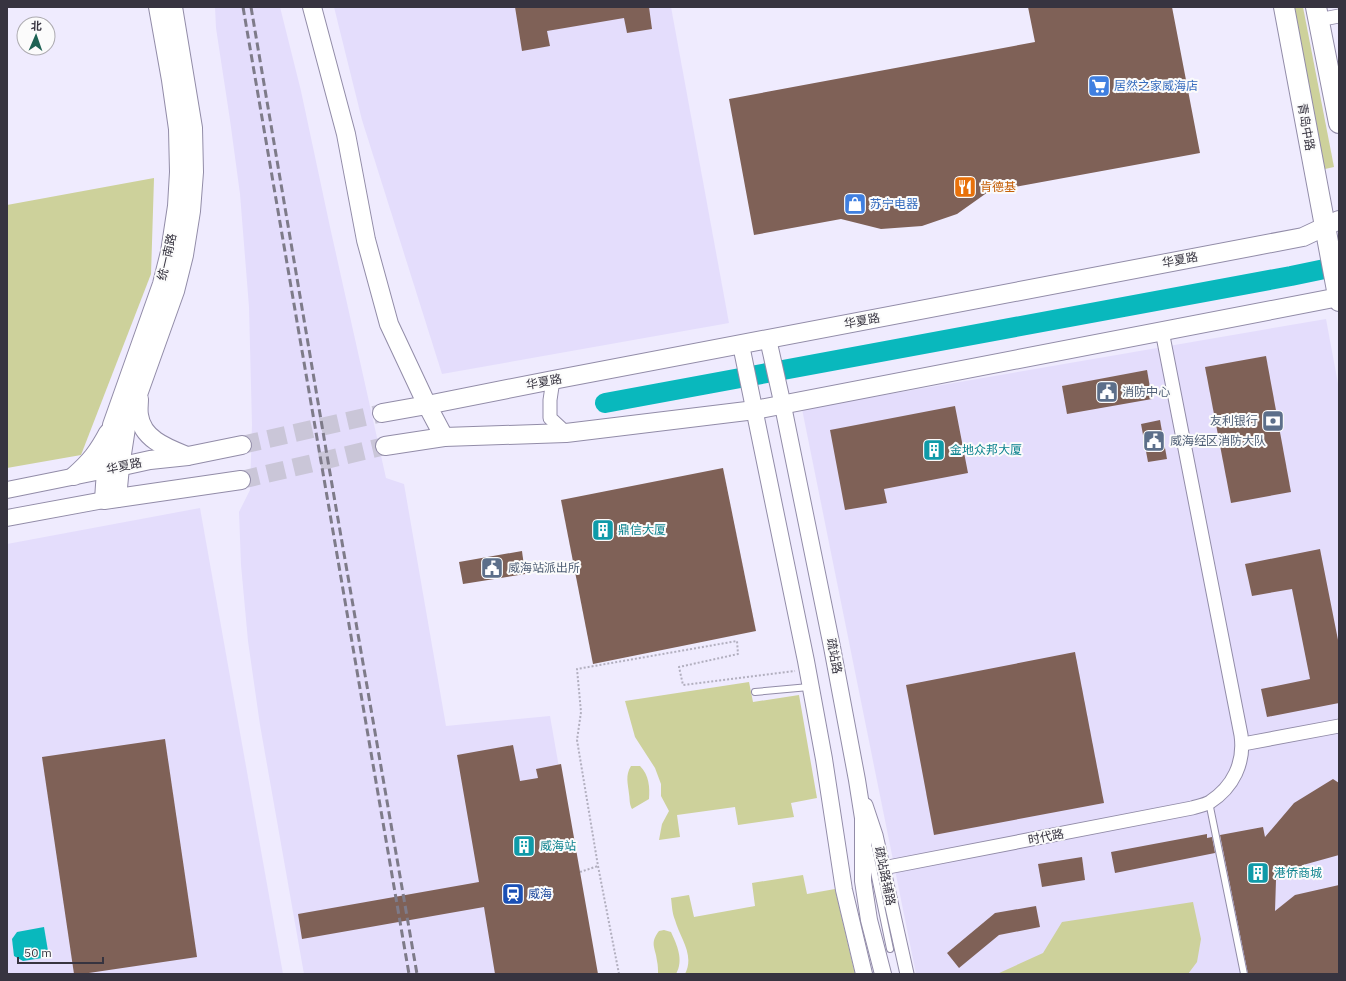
<svg xmlns="http://www.w3.org/2000/svg" width="1346" height="981" font-family="'IBM Plex Sans','Noto Sans SC',sans-serif">
<style>
.built{fill:#e4ddfc}
.green{fill:#cdd19b}
.water{fill:#09b8bd}
.lines{fill:none;stroke-linecap:round;stroke-linejoin:round}
.river{stroke:#09b8bd;stroke-width:20}
.building{fill:#7f6157}
.secondary-tunnel{stroke:#cac6d8;stroke-width:18;stroke-dasharray:18 9;stroke-linecap:butt}
.service-casing{stroke:#928ca8;stroke-width:8}
.minor-casing{stroke:#928ca8;stroke-width:15}
.tertiary-casing{stroke:#928ca8;stroke-width:18}
.secondary-casing{stroke:#928ca8;stroke-width:20}
.primary-casing{stroke:#928ca8;stroke-width:22}
.path{stroke:#b2afbf;stroke-width:2;stroke-dasharray:2 2;stroke-linecap:butt}
.service{stroke:#fff;stroke-width:6}
.minor{stroke:#fff;stroke-width:13}
.tertiary{stroke:#fff;stroke-width:16}
.secondary{stroke:#fff;stroke-width:18}
.primary{stroke:#fff;stroke-width:20}
.rail{stroke:#7e7b89;stroke-width:3;stroke-dasharray:8 4;stroke-linecap:butt}
.labels{text-anchor:middle;stroke-width:4;stroke-linejoin:round;paint-order:stroke}
.shop-label{font-size:12px;fill:#366cbe;stroke:#fbfbfb;text-anchor:start}
.street-label{font-size:12px;fill:#373440;stroke:#fbfbfb}
.food-label{font-size:12px;fill:#c56008;stroke:#fbfbfb;text-anchor:start}
.service-label{font-size:12px;fill:#4e5e75;stroke:#fbfbfb;text-anchor:start}
.culture-label{font-size:12px;fill:#0d838f;stroke:#fbfbfb;text-anchor:start}
.transit-label{font-size:12px;fill:#164399;stroke:#fbfbfb;text-anchor:start}
</style>
<rect width="100%" height="100%" fill="#efebfe"/>
<!-- built -->
<g class="built">
<polygon points="215,7 280,7 301,91 330,227 386,478 404,484 446,726 550,716 595,974 304,974 260,725 248,641 241,565 239,512 250,490 252,425 249,307 240,194 230,120 216,28"/>
<polygon points="334,7 671,7 729,323 442,374 362,120"/>
<polygon points="1326,319 1339,389 1339,974 916,974 802,409"/>
<polygon points="200,508 283,974 7,974 7,544"/>
</g>
<!-- green -->
<g class="green">
<polygon points="1294,7 1303,7 1334,167 1325,169"/>
<polygon points="154,178 151,274 81,455 7,468 7,205"/>
<polygon points="749,682 753,702 799,695 817,798 791,803 794,817 738,825 735,807 677,815 680,837 659,840 662,824 669,811 661,796 661,784 655,768 635,737 625,701"/>
<path d="M631,766H640C649,775 650,787 649,799L632,809C629,803 630,800 629,794C628,783 625,776 631,766Z"/>
<path d="M803,875L807,894L835,889L855,974H685C695,955 680,938 675,920C672,913 672,905 671,898L689,895L694,917L755,906L752,883Z"/>
<polygon points="1193,902 1201,939 1197,962 1188,974 997,974 1043,953 1062,922"/>
<path d="M664,930L671,932C677,945 684,960 676,974H658C658,970 658,965 657,961C656,948 649,944 659,931Z"/>
</g>
<!-- water -->
<polygon class="water" points="44,927 49,957 23,961 14,956 12,939 17,932"/>
<g class="lines">
<!-- river -->
<polyline class="river" points="605,403 1291,276 1339,266"/>
</g>
<!-- building -->
<g class="building">
<polygon points="515,7 649,7 652,29 627,33 624,18 547,31 550,46 522,51"/>
<polygon points="1028,7 1172,7 1200,153 988,192 957,214 922,226 881,229 841,219 754,235 729,99 1035,42"/>
<polygon points="1266,356 1291,492 1231,503 1205,367"/>
<polygon points="1147,370 1152,399 1067,414 1062,386"/>
<polygon points="955,406 968,473 884,489 887,503 845,510 830,430"/>
<polygon points="1160,420 1167,459 1148,462 1141,424"/>
<polygon points="723,468 756,631 593,664 561,500"/>
<polygon points="1320,549 1339,645 1339,703 1267,717 1261,689 1310,679 1292,589 1252,596 1245,564"/>
<polygon points="522,551 525,574 463,584 459,562"/>
<polygon points="1075,652 1104,803 934,835 906,685"/>
<polygon points="165,739 197,957 82,974 74,974 42,757"/>
<polygon points="513,745 520,781 538,778 536,769 561,764 598,974 495,974 484,907 302,939 298,914 479,882 457,755"/>
<polygon points="1333,779 1339,783 1339,855 1303,865 1276,880 1275,911 1295,895 1339,885 1339,974 1248,974 1220,835 1263,827 1265,837 1294,803"/>
<polygon points="1207,834 1207,838 1212,837 1215,853 1115,873 1111,852"/>
<polygon points="1082,857 1085,880 1042,887 1038,864"/>
<polygon points="1036,906 1040,927 999,935 959,968 947,953 995,913"/>
</g>
<g class="lines">
<!-- secondary-tunnel -->
<g class="secondary-tunnel">
<polyline points="242,445 382,413"/>
<polyline points="241,480 385,446"/>
</g>
<!-- service casing -->
<g class="service-casing">
<g id="service">
<polyline points="755,692 809,687"/>
<polyline points="1209,802 1244,974"/>
<polyline points="869,848 890,949"/>
</g>
</g>
<!-- minor casing -->
<g class="minor-casing">
<g id="minor">
<polyline points="1318,20 1339,16"/>
<polyline points="553,380 550,400 550,418 566,433"/>
<polyline points="1243,744 1339,726"/>
<polyline points="866,805 876,835 907,974"/>
<path d="M883,868L1192,808C1198,806 1205,805 1210,802C1233,787 1245,763 1241,735L1162,331"/>
</g>
</g>
<!-- tertiary casing -->
<g class="tertiary-casing">
<g id="tertiary">
<polyline points="768,339 783,406 832,647 857,780 863,818 863,881 869,920 883,974"/>
<polyline points="741,345 806,661 824,759 844,890 864,974"/>
<polyline points="7,490 106,470"/>
<polyline points="7,518 104,500"/>
</g>
</g>
<!-- secondary casing -->
<g class="secondary-casing">
<g id="secondary">
<polyline points="158,7 171,80 178,129 179,172 177,206 170,252 162,284 112,425 106,470 104,500 241,480"/>
<polyline points="312,7 346,134 366,240 389,324 427,405 444,437"/>
<path d="M139,399C139,404 138,410 139,415C142,439 167,448 187,456"/>
<polyline points="382,413 427,405 553,380 1303,237 1339,220"/>
<polyline points="385,446 444,437 566,433 755,410 1339,297"/>
<polyline points="109,469 150,460 188,456 242,445"/>
<path d="M74,476C90,462 98,452 108,433"/>
<polyline points="117,498 120,467 126,428 175,291 184,255 191,211 194,172 193,128 173,7"/>
</g>
</g>
<!-- primary casing -->
<g class="primary-casing">
<g id="primary">
<polyline points="1284,7 1339,301"/>
<polyline points="1316,7 1339,123"/>
</g>
</g>
<!-- path -->
<g class="path">
<polyline points="580,872 598,866"/>
<polyline points="619,974 598,866 577,740 581,712 577,669 737,641 738,654 679,667 683,685 795,671"/>
</g>
<!-- service -->
<use href="#service" class="service"/>
<!-- minor -->
<use href="#minor" class="minor"/>
<!-- tertiary -->
<use href="#tertiary" class="tertiary"/>
<!-- secondary -->
<use href="#secondary" class="secondary"/>
<!-- primary -->
<use href="#primary" class="primary"/>
<!-- rail -->
<g class="rail">
<polyline points="243,7 409,974"/>
<polyline points="251,7 330,473 417,974"/>
</g>
</g>
<!-- icons -->
<defs>
<g id="supermarket-square" transform="scale(1.15)"><rect x="-9" y="-9" width="18" height="18" rx="4" fill="#3f7fe0" stroke="#fbfbfb"/><path d="M-6-5.5h2.5l.6 2H6L4.5 2H-2.5L-4.4-4H-6ZM-1.5 3.2a1.3 1.3 0 1 0 .1 0ZM3 3.2a1.3 1.3 0 1 0 .1 0Z" fill="#fff"/></g>
<g id="restaurant-square" transform="scale(1.15)"><rect x="-9" y="-9" width="18" height="18" rx="4" fill="#e8710a" stroke="#fbfbfb"/><path d="M-5-6h1v4h1v-4h1v4h1v-4h1v5L-1.5 .5V6h-2V.5L-5-1ZM5-6V6H3V1.5H1.5Q1.5-4 5-6Z" fill="#fff"/></g>
<g id="shop-square" transform="scale(1.15)"><rect x="-9" y="-9" width="18" height="18" rx="4" fill="#3f7fe0" stroke="#fbfbfb"/><path d="M-5-2.5h2.3a2.7 3.5 0 0 1 5.4 0H5L5.5 6h-11ZM-1.5-2.5h3a1.5 2.3 0 0 0-3 0Z" fill="#fff"/></g>
<g id="civic-square" transform="scale(1.15)"><rect x="-9" y="-9" width="18" height="18" rx="4" fill="#5c6f8a" stroke="#fbfbfb"/><path d="M-.6-6.5H3V-4.5H.6V-3L4-1V1h2V6H-6V1h2V-1L-.6-3ZM-1.2 2.5V6h2.4V2.5Z" fill="#fff"/></g>
<g id="bank-square" transform="scale(1.15)"><rect x="-9" y="-9" width="18" height="18" rx="4" fill="#5c6f8a" stroke="#fbfbfb"/><path d="M-6-4H6V4H-6ZM0-2.3a2.3 2.3 0 1 0 0 4.6a2.3 2.3 0 1 0 0-4.6Z" fill="#fff"/></g>
<g id="building-square" transform="scale(1.15)"><rect x="-9" y="-9" width="18" height="18" rx="4" fill="#0f9aa8" stroke="#fbfbfb"/><path d="M-4-6H4V6H1V3H-1V6H-4ZM-2.5-4.3h1.7v1.8h-1.7ZM.8-4.3h1.7v1.8H.8ZM-2.5-1h1.7V.8h-1.7ZM.8-1h1.7V.8H.8Z" fill="#fff"/></g>
<g id="station-square" transform="scale(1.15)"><rect x="-9" y="-9" width="18" height="18" rx="4" fill="#1a4fb4" stroke="#fbfbfb"/><path d="M-3-6H3Q5-6 5-4V2Q5 4 3 4L4.5 6H3L1.5 4h-3L-3 6H-4.5L-3 4Q-5 4-5 2V-4Q-5-6-3-6ZM-3.5-4v3h7v-3ZM-3.5 1v1.5H-2V1ZM2 1v1.5H3.5V1Z" fill="#fff"/></g>
</defs>
<g fill-rule="evenodd">
<use href="#supermarket-square" x="1099" y="86"/>
<use href="#restaurant-square" x="965" y="187"/>
<use href="#shop-square" x="855" y="204"/>
<use href="#civic-square" x="1107" y="392"/>
<use href="#bank-square" x="1273" y="421"/>
<use href="#civic-square" x="1154" y="441"/>
<use href="#building-square" x="934" y="450"/>
<use href="#building-square" x="603" y="530"/>
<use href="#civic-square" x="492" y="568"/>
<use href="#building-square" x="524" y="846"/>
<use href="#building-square" x="1258" y="873"/>
<use href="#station-square" x="513" y="894"/>
</g>
<g class="labels">
<!-- shop labels -->
<g class="shop-label">
<text x="1114" y="90">居然之家威海店</text>
<text x="870" y="208">苏宁电器</text>
</g>
<!-- street labels -->
<g class="street-label">
<text transform="translate(1306 127) rotate(80)" y="4">青岛中路</text>
<text transform="translate(167 257) rotate(-77)" y="4">统一南路</text>
<text transform="translate(1180 260) rotate(-11)" y="4">华夏路</text>
<text transform="translate(862 321) rotate(-11)" y="4">华夏路</text>
<text transform="translate(544 382) rotate(-11)" y="4">华夏路</text>
<text transform="translate(124 466) rotate(-12)" y="4">华夏路</text>
<text transform="translate(834 656) rotate(79)" y="4">疏站路</text>
<text transform="translate(1046 837) rotate(-11)" y="4">时代路</text>
<text transform="translate(885 876) rotate(78)" y="4">疏站路辅路</text>
</g>
<!-- food labels -->
<g class="food-label">
<text x="980" y="191">肯德基</text>
</g>
<!-- service labels -->
<g class="service-label">
<text x="1122" y="396">消防中心</text>
<text x="1258" y="425" text-anchor="end">友利银行</text>
<text x="1170" y="445">威海经区消防大队</text>
<text x="508" y="572">威海站派出所</text>
</g>
<!-- culture labels -->
<g class="culture-label">
<text x="950" y="454">金地众邦大厦</text>
<text x="618" y="534">鼎信大厦</text>
<text x="540" y="850">威海站</text>
<text x="1274" y="877">港侨商城</text>
</g>
<!-- transit labels -->
<g class="transit-label">
<text x="528" y="898">威海</text>
</g>
</g>
<!-- border -->
<rect width="1346" height="981" fill="none" stroke="#373440" stroke-width="16"/>
<!-- north arrow -->
<g transform="translate(36 36) rotate(2)"><circle r="19" fill="#fbfbfb" stroke="#adabb0"/>
<path d="M0-3L7 15L0 10L-7 15Z" fill="#1d6254"/>
<text y="-6" font-size="11" font-weight="bold" text-anchor="middle" fill="#373440">北</text>
</g>
<!-- scale -->
<path d="M18 957v6h85v-6" fill="none" stroke="#373440" stroke-width="2"/>
<text x="24" y="957" font-size="12" fill="#373440" stroke="#fbfbfb" stroke-width="3" paint-order="stroke">50 m</text>
</svg>
